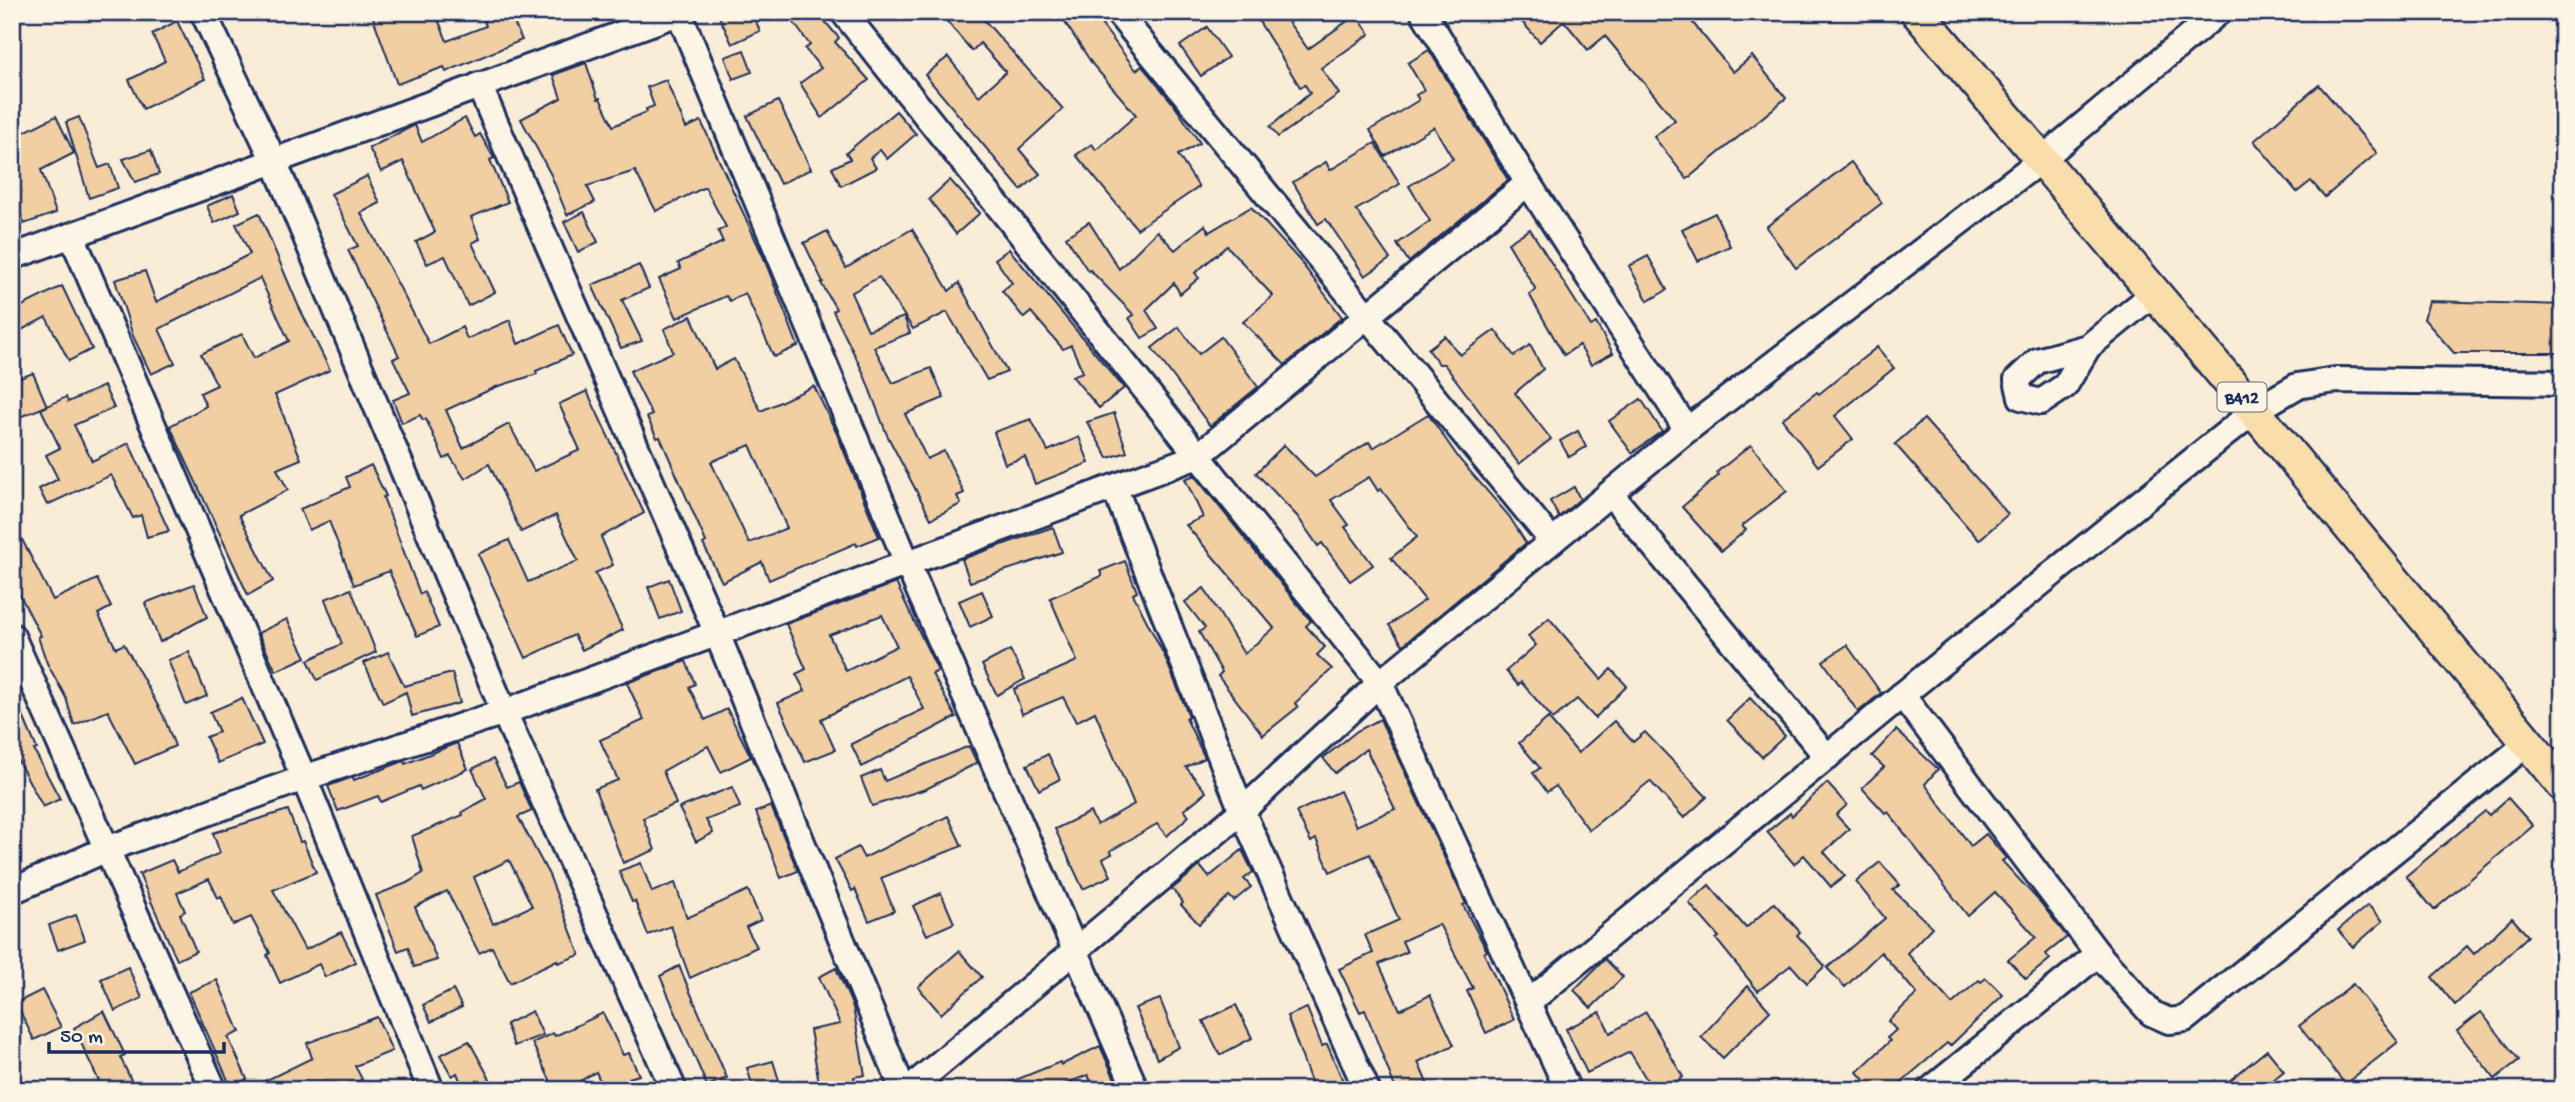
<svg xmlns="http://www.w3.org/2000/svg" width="2575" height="1102" font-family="'Gochi Hand',sans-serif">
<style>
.building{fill:#f1cfa2;stroke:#1b2f5e;stroke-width:2;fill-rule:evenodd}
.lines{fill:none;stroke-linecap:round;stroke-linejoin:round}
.minor-casing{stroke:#1b2f5e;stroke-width:30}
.major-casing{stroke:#1b2f5e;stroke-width:37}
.minor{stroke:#fcf5e5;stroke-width:24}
.major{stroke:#f9ddab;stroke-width:32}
.labels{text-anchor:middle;stroke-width:5;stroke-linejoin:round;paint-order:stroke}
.shield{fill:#fcf5e5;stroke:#5e6a86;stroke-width:2}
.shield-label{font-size:18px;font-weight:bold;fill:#1b2f5e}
</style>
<rect width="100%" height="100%" fill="#faedd8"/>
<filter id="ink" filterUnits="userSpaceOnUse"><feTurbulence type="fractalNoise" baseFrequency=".0143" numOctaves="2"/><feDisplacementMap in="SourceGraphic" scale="14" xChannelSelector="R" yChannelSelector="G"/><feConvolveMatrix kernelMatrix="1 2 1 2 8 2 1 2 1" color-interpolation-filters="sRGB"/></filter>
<g filter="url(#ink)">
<!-- building -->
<g class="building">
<polygon points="371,12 435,12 447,41 486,26 480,12 509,12 522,40 446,72 444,67 397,84"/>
<polygon points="717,12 752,12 760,31 732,44"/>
<polygon points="786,12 817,12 839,38 835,42 869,80 822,118 800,83 821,68 805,49 810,45"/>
<polygon points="939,12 977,12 1063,109 1019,149 1040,174 1021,190 925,75 948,57 979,96 1006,72 980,43 972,51"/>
<polygon points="1058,12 1092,12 1136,70 1142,66 1172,102 1200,143 1178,155 1199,187 1137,229 1076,155 1092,144 1096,150 1136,115 1093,65"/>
<polygon points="1253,12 1281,12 1308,49 1356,15 1370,34 1321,68 1339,94 1278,137 1270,127 1310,93 1305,85 1300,87"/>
<polygon points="1513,12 1684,12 1733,72 1752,56 1786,98 1687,179 1654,137 1675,120 1605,36 1588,50 1564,21 1540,42"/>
<polygon points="177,21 205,79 143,109 129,80 165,61 152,34"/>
<polygon points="1207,27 1228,57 1201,76 1180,46"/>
<polygon points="744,50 752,72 733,79 725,57"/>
<polygon points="1429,50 1508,180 1409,262 1397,244 1430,221 1409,186 1453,159 1434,127 1385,156 1370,130 1419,100 1416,95 1424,90 1408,63"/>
<polygon points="586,63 598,99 600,98 613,126 647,112 646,109 654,106 647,87 666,80 686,128 701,121 763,256 798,346 774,357 745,293 730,301 726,296 677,318 659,279 681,269 678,263 723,242 718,231 726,227 705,187 656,211 635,171 587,186 595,202 567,215 551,175 521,119 561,98 553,75"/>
<polygon points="2319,85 2377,153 2325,197 2311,181 2297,192 2254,141"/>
<polygon points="778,101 811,169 780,184 747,116"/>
<polygon points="896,111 916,134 887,159 880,150 870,158 876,168 841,186 832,168 850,159 846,153"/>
<polygon points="56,116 74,153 41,170 56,213 24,224 12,190 12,138"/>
<polygon points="79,117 99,168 110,164 118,188 89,198 66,122"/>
<polygon points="465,118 475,137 480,134 494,158 490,160 508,202 471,217 480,239 472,243 495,292 468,306 445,256 427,264 416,242 435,232 403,161 381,172 369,148 415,125 422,142"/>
<polygon points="1375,143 1400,184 1356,210 1390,259 1365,276 1326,219 1318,224 1293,182 1326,162 1330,170"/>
<polygon points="151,150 159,174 135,182 123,159"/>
<polygon points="1851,162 1882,203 1796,268 1766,227"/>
<polygon points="367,176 380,203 361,213 429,344 462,327 467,339 510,320 518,344 559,325 572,355 536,371 537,374 496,387 446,410 463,448 509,424 534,471 580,450 559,404 587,391 644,513 601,537 613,565 595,573 623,630 582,650 574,635 526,658 478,554 509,540 528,582 578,561 556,515 521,532 489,464 465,479 450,456 444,459 426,419 423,420 420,415 402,423 393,400 410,393 393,359 399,356 348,250 358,246 331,194"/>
<polygon points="950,180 980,213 956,234 929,199"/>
<polygon points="233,194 240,211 214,223 207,206"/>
<polygon points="1251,207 1300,261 1342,317 1285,365 1243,322 1273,296 1227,246 1195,273 1199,278 1180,294 1174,283 1146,310 1158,329 1142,338 1129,318 1134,315 1090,270 1088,271 1066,237 1089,222 1119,269 1157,231 1175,250 1205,225 1209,232"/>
<polygon points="584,212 598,242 578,252 564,222"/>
<polygon points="259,213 298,305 330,370 275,395 301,459 277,469 288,490 239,515 273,581 248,595 170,426 206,406 200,393 217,385 201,354 242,334 254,358 289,341 260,278 159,329 175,363 151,374 133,336 115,280 145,271 156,302 250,254 236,224"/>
<polygon points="1715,213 1730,246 1698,261 1682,229"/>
<polygon points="912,229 949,291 959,283 1007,372 987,380 947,312 913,329 879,277 851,293 868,330 904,317 910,333 874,347 893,383 931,368 944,398 905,414 927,459 944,451 964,493 957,496 961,504 931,519 887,435 863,372 833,311 836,309 821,283 823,282 804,243 827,231 846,268"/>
<polygon points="1530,229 1591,326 1596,323 1613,353 1591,365 1579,345 1564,355 1529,294 1536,290 1508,243"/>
<polygon points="1009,249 1124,388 1099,408 1072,376 1083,372 1071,345 1063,349 1031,312 1024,318 1002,291 1012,283 995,259"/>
<polygon points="1648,256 1667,290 1648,301 1629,266"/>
<polygon points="639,265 649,288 622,300 642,341 621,348 592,285"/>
<polygon points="62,286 92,349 69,361 46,317 12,335 12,311"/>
<polygon points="2429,301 2563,305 2563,353 2454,353 2424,319"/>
<path d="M691,316L715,369L734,359L761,411L814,386L837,434L879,537L857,546L856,543L769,580L762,562L722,582L703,544L706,542L660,437L657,438L647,417L652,415L630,371L673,352L664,329ZM750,445L787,528L749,543L711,462Z"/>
<polygon points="1179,327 1199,354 1221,337 1258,387 1210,426 1152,348"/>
<polygon points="1495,330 1514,356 1530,345 1543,369 1515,393 1551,439 1519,464 1444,364 1439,364 1428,349 1445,336 1460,355"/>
<polygon points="1877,347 1894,368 1835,416 1853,439 1818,466 1782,419 1817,392 1819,394"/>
<polygon points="33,373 47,406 12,420 12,381"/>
<polygon points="104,386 114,408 74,425 92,461 129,443 169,531 147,537 141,515 133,518 111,475 47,505 39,489 58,479 46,455 60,448 41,409 66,397 68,402"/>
<polygon points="1641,399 1662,431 1632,453 1609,421"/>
<polygon points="1114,413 1127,452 1108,458 1087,422"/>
<polygon points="1428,414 1460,460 1509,516 1526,543 1403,645 1389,625 1425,600 1391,558 1417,537 1381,489 1378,491 1369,477 1331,500 1349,525 1345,527 1373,565 1350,581 1322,543 1318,546 1297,516 1256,473 1284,445 1315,477 1369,442 1373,448"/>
<polygon points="1031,419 1048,451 1079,437 1089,463 1035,484 1025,457 1005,464 994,432"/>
<polygon points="1924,419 2008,514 1979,540 1895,444"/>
<polygon points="1578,431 1586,447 1569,457 1560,441"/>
<polygon points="1751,445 1787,491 1742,526 1746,530 1721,551 1682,507 1719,475 1717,472"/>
<polygon points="371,465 386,496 383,497 420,594 424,592 439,627 417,636 389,571 354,585 329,521 309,530 300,509 350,487 346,477"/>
<polygon points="1194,475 1311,621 1306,626 1325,647 1317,655 1332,669 1295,703 1298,707 1263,735 1218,676 1222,672 1199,632 1205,628 1185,602 1204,588 1244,654 1274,628 1186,525 1203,517 1185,479"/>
<polygon points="1574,487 1580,499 1559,517 1550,501"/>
<polygon points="12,520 53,600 97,579 111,607 98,614 116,648 124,644 163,715 175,746 135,764 108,711 74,725 66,698 47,663 38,637 41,636 12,580"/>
<polygon points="1053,527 1062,552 970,582 962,559"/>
<polygon points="1125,561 1137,592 1133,594 1165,657 1189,716 1186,718 1205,758 1186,767 1206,792 1184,810 1189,816 1167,836 1157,824 1110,851 1112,854 1103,859 1111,876 1083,889 1055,829 1090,812 1097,825 1134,804 1095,712 1076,722 1063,697 1022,714 1014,689 1077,661 1050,598 1102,576 1100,571"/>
<polygon points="669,579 681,611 660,619 648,587"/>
<path d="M896,583L938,671L932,674L956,717L862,767L851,744L924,709L907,676L821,719L835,750L805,762L778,703L805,691L796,674L806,669L786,624ZM882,615L897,646L846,671L829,635Z"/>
<polygon points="194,584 207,617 160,642 145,603"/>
<polygon points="351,589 376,652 317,680 308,660 342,644 325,599"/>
<polygon points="982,591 993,616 970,627 959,601"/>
<polygon points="1549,618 1601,679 1611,669 1627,686 1595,718 1577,699 1553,719 1521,682 1518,685 1506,671 1536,645 1528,636"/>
<polygon points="287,619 306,657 276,671 258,633"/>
<polygon points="1847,645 1881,693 1858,712 1823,661"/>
<polygon points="1010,650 1025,679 997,695 982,665"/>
<polygon points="189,652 207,696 186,705 168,660"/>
<polygon points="388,652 404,686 452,673 460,703 412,716 406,692 383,703 364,663"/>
<polygon points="686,661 695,684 689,687 705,720 727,709 751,757 721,772 708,746 663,771 676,804 643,818 655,850 623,863 595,789 618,780 600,740 644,720 627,683"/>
<polygon points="12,690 37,749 34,750 60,799 43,807 12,750"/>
<polygon points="242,698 263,744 218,763 206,737 219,732 210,712"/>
<polygon points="1750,698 1785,736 1762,757 1727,720"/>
<polygon points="1548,718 1578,753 1614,721 1633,742 1645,732 1707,797 1684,818 1650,781 1589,830 1556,786 1547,792 1533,773 1540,768 1519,743"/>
<polygon points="1380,719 1466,904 1463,905 1487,951 1484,953 1514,1020 1486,1033 1467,991 1473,988 1439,924 1402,941 1407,952 1379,964 1400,1010 1430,995 1454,1045 1418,1062 1430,1090 1396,1090 1365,1010 1360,1012 1339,969 1373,953 1365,935 1399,920 1370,854 1330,872 1316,839 1311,842 1296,812 1340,791 1356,826 1395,809 1366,749 1335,773 1323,758 1357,731"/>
<polygon points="1896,730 1938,769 1925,784 1971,846 1986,834 2006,858 2002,861 2040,902 2067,937 2046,954 2050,959 2026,979 2008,960 2036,937 1995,892 1968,916 1888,812 1886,814 1862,788 1884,767 1872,756"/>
<polygon points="457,743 468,769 421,790 419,786 381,802 378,796 338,811 328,786 353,777 354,780 404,761 405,764"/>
<polygon points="969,746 977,763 926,789 872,806 861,778 880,770 885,781"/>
<polygon points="1048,754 1060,779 1039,790 1027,765"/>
<path d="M493,759L507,787L519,782L532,811L518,817L549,875L580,955L558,963L557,960L510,983L492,947L479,953L447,891L415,907L437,960L414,967L408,947L398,951L376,895L407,883L423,873L412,836L463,815L462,812L486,799L472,769ZM509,860L532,906L493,924L474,877Z"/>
<polygon points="1827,783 1847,805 1836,815 1849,829 1824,852 1845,876 1831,887 1804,855 1794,864 1767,832 1790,813 1792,816"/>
<polygon points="732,787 740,807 706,820 713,833 696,842 679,808"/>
<polygon points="2508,798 2533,826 2434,910 2406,876 2485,811 2489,815"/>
<polygon points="771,806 798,871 781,878 756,812"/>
<polygon points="288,810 300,842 303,841 316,872 273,890 305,950 341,932 356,962 325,977 319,964 280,983 267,955 270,953 251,917 233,925 221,896 218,898 209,879 177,893 185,911 180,914 196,951 177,960 139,874 172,860 178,872 220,853 213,833"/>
<polygon points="948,816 962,846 881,878 894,911 869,921 855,889 852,891 835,859 858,847 864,858"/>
<polygon points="1242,850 1253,872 1244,879 1251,887 1234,901 1229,896 1199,924 1181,905 1183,903 1172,889 1200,866 1209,877"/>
<polygon points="1880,862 1900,885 1893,890 1932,927 1907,953 1952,1004 1979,980 1981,982 1986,978 2003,995 1950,1046 1947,1043 1892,1090 1873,1090 1857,1072 1890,1041 1887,1038 1896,1030 1888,1021 1917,994 1881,952 1845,987 1827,968 1885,918 1856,882"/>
<polygon points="641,863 652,892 675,883 687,918 748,890 761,920 746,927 757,947 690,978 671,926 648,935 635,901 632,902 619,871"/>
<polygon points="1709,885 1746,928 1774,903 1800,932 1797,935 1825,966 1807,983 1791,965 1758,991 1716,939 1719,937 1689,903"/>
<polygon points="941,893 954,923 927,935 913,906"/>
<polygon points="2368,905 2383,921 2353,947 2338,930"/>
<polygon points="76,915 85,940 58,950 49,925"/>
<polygon points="2512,918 2528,936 2455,1005 2432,977 2467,946 2474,954"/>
<polygon points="959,951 982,977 941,1014 918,987"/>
<polygon points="1605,959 1623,977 1591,1008 1574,990"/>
<polygon points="679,966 727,1078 707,1086 660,976"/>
<polygon points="128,967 142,998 115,1011 101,979"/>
<polygon points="836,968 853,1007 865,1075 854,1077 855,1084 828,1088 827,1081 819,1083 810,1030 840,1024 819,977"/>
<polygon points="217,980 240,1032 228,1037 247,1079 231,1087 189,992"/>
<polygon points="2353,984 2398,1042 2345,1084 2299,1026"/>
<polygon points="1748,986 1770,1011 1723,1058 1701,1037"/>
<polygon points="42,990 61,1027 34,1040 16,1003"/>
<polygon points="453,990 462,1007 431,1022 423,1005"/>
<polygon points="1160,999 1179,1047 1157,1059 1135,1008"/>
<polygon points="1236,1005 1252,1038 1220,1055 1203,1021"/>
<polygon points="1307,1008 1322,1046 1327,1044 1347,1090 1314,1090 1287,1016"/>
<polygon points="104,1011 125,1055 120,1057 136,1090 103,1090 74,1028"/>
<polygon points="532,1011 543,1035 514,1046 506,1024"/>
<polygon points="1600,1012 1610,1033 1646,1012 1683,1077 1663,1090 1653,1090 1630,1052 1587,1073 1566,1029"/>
<polygon points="2481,1012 2519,1060 2495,1079 2457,1031"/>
<polygon points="603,1013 623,1055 629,1053 639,1075 629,1078 634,1090 604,1090 596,1072 564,1090 555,1090 532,1043 553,1033 555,1036"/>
<polygon points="377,1017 392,1051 355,1066 362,1079 343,1090 246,1090 312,1058 307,1043"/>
<polygon points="469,1041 496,1090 464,1090 457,1073 452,1076 440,1055"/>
<polygon points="1100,1046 1120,1090 1095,1090 1088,1075 1049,1090 991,1090 1060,1062 1061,1065"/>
<polygon points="2267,1050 2284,1071 2261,1090 2218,1090"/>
<polygon points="773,1061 782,1090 754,1090 747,1068"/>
</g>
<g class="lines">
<!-- minor casing -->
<g class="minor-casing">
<g id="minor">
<polyline points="203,12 274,161 504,712 674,1090"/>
<polyline points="843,12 1380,683 1568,1090"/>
<polyline points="1117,12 1552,541"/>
<polyline points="1423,12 1528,183 1687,430"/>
<polyline points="679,13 907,563 1136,1090"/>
<polyline points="479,85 716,631 903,1090"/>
<polyline points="72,236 304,778 431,1090"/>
<polyline points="12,257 681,12"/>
<polyline points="2088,347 2037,361 2017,380 2021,397 2041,402 2065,386 2088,347 2154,293"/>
<polyline points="1115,489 1242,811 1367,1090"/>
<polyline points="1610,493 1827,757"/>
<polyline points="12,636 214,1090"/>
<polyline points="1902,695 2098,954 2151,1013 2169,1021 2185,1019 2528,743"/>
<polyline points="12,891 107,849 304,778 504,712 1198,456 1528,183"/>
<polyline points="1529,1002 1902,695 2254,411 2297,386 2335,380 2563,383"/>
<polyline points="908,1090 1242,811 1380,683 1687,430 2041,160 2219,12"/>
<polyline points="1930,1090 2098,954"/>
</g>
</g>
<!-- major casing -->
<g class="major-casing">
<polyline id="major" points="1917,12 2254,411 2563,785"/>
</g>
<!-- minor -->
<use href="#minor" class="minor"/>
<!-- major -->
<use href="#major" class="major"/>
</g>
</g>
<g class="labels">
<!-- shield labels -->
<rect class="shield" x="2217.5" y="382.5" width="49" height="29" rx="5"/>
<g class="shield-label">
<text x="2242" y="403">B412</text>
</g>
</g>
<!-- margin -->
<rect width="2575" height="1102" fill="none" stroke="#fcf5e5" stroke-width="42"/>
<rect x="21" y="21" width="2533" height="1060" fill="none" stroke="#1b2f5e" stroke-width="2.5" filter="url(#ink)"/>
<!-- scale -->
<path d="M49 1042v10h175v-10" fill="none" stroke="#1b2f5e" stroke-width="3.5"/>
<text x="60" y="1042" font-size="21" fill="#1b2f5e" stroke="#fcf5e5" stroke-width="5" paint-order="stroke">50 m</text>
</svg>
